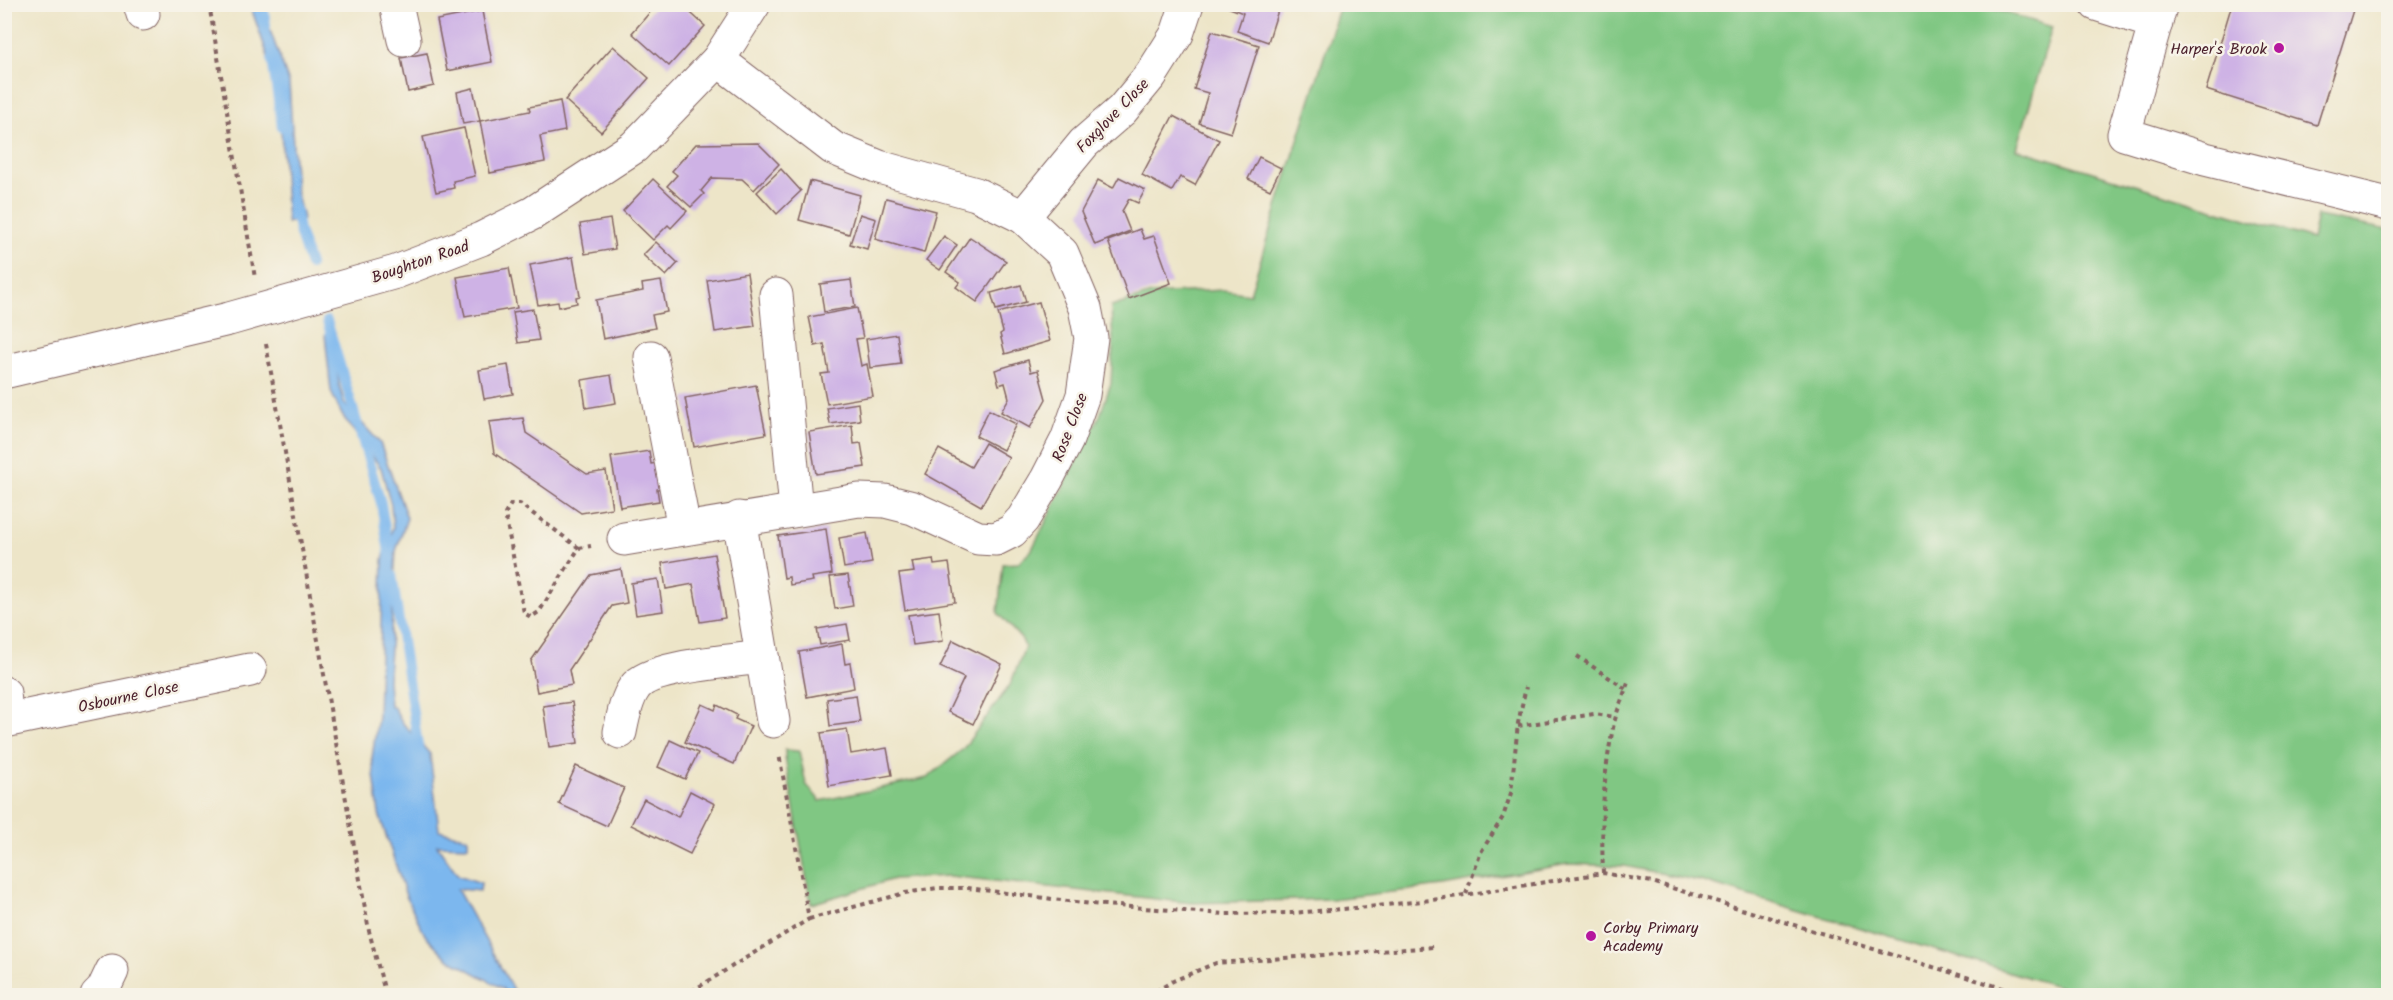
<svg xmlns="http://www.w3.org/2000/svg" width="2393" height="1000" font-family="Kalam,sans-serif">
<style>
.green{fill:#80c783;stroke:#657357;stroke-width:1.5}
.water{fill:#7cb7ee;stroke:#636b8c;stroke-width:1.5}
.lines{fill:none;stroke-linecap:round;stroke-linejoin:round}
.stream{stroke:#7cb7ee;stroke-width:10}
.building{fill:#ceb2e5}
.minor-casing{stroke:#836462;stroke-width:35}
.path{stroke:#836462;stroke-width:4;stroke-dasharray:4.5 4.5;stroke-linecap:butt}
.minor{stroke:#fff;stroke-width:33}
.poi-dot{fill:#b5179e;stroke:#f7f3e8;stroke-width:2}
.labels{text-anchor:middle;stroke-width:5;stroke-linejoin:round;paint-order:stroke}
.poi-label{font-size:16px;fill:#4a1f2b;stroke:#f7f3e8;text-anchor:end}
.street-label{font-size:16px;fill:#4a1f2b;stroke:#f7f3e8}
</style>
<rect width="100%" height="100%" fill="#f7f3e8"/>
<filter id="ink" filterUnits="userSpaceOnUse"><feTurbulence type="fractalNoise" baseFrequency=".0167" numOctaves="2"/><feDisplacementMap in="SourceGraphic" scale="12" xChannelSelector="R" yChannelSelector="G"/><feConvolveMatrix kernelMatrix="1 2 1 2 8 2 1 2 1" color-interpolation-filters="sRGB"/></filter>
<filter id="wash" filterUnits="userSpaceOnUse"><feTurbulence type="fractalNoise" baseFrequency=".008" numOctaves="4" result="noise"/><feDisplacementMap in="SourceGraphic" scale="24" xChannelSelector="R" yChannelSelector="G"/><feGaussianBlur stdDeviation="1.35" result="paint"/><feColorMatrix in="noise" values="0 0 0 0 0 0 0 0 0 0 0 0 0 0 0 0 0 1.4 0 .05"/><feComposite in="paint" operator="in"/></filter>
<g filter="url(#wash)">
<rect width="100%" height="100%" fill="#ede5c8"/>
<!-- green -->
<polygon class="green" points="1340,5 1981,5 2052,27 2017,149 2312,239 2317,216 2388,230 2388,995 2088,995 1700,881 1624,866 1568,864 1443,886 1332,899 1192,903 949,876 894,879 811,904 785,758 785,750 799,751 806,784 820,801 927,778 963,749 1010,685 1025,647 1022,640 998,613 1003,564 1018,563 1031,551 1100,415 1111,383 1113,342 1111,307 1151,294 1223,290 1250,294"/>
<!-- water -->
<g class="water">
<polygon points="250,5 261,5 289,83 296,190 303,219 287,223 278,85"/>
<polygon points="335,333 339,385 344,403 380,443 407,518 396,551 388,681 390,706 393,706 401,721 430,754 439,830 468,838 468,846 437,845 458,875 481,883 480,891 457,889 514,991 508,995 502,988 447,958 425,935 406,896 379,814 372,758 378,716 383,559 393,527 391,505 381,468 342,415 331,392 325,335"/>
</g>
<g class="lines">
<!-- stream -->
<g class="stream">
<polyline points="263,4 266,26"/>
<polyline points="272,59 282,127"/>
<polyline points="295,207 299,231 310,265"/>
<polyline points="327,321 381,503 390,559"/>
<polyline points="392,575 419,752"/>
</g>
</g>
<g id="blocks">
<!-- building -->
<g class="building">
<polygon points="432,4 469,4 469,6 434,12"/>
<polygon points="657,4 681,4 705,26 669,66 632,33"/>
<polygon points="1227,4 1280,4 1268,42 1237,31 1243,13 1227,7"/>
<polygon points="2232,4 2346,4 2354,7 2317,125 2206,90"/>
<polygon points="482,11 492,62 447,71 437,20"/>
<polygon points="1212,31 1259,45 1231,133 1199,123 1208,93 1194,89"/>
<polygon points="613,46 649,78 601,132 565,100"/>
<polygon points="427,53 434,86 408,92 401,58"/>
<polygon points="473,88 480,121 463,124 457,92"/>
<polygon points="560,101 565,131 540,136 545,162 490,173 480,121 530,111 529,107"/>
<polygon points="1173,116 1219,140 1195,185 1180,177 1172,191 1142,175"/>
<polygon points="464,128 475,176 453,181 454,188 436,192 423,137"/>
<polygon points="758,143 779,164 754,190 742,179 712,178 701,191 704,194 691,207 667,186 677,175 672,171 696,144"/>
<polygon points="1259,157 1281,168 1270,190 1248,179"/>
<polygon points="781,169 801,191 777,214 757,192"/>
<polygon points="1119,177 1145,190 1138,203 1129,199 1122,211 1130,231 1095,245 1081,212 1098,180 1113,188"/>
<polygon points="653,179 687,211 671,228 668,225 653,240 623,211"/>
<polygon points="810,181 860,195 849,234 799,220"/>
<polygon points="886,198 936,211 924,253 875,239"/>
<polygon points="860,214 876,219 867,249 850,244"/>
<polygon points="610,219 615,249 585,254 580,224"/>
<polygon points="1140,229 1144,239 1154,236 1171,283 1129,299 1108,241"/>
<polygon points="944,236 957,245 940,270 926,260"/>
<polygon points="970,237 1006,261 977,302 956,287 960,282 946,272"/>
<polygon points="656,242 678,263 666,276 643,255"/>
<polygon points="573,257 580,296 576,297 577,303 559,307 558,302 538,305 530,265"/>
<polygon points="509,268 517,308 465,317 457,277"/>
<polygon points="747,273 755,326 715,332 707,280"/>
<polygon points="851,280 855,307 824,312 820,284"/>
<polygon points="661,281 667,312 652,315 655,328 603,339 596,300 643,291 642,284"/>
<polygon points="1021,285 1026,302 996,310 991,293"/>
<polygon points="1039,302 1050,341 1005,354 1000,334 1003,332 998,313"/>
<polygon points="857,308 863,338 856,339 861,366 867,364 873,396 827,404 821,374 829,373 824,344 815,346 809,317"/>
<polygon points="533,309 539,340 518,343 513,312"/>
<polygon points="897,334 901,364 870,368 866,339"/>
<polygon points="1028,360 1031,372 1038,370 1046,399 1030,428 1001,412 1009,398 1005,383 999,385 995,370"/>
<polygon points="508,365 513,394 484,399 479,370"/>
<polygon points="611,375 616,403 586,408 582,380"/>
<polygon points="756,385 766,434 694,447 685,398"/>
<polygon points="858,403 860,420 830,424 827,408"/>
<polygon points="989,410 1016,424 1003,450 976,436"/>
<polygon points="523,418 526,433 587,474 606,471 612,508 581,513 494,453 489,422"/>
<polygon points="852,425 854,444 861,443 865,467 816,474 809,432"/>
<polygon points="985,443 1009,457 981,506 925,474 939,449 971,467"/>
<polygon points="649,451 651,464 658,463 662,488 657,489 659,501 620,507 611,457"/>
<polygon points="826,529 832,574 812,577 813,581 790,585 789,577 784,578 778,536"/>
<polygon points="867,533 872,563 844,568 839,538"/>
<polygon points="714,554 725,618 700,622 693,584 666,589 662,563"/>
<polygon points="933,559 934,565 949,563 955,602 905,610 899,574 914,572 912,562"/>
<polygon points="621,569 627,603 612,606 569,670 572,685 537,692 531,661 591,575"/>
<polygon points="848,575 853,606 835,609 830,577"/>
<polygon points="658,579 663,611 636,615 631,583"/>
<polygon points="939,611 943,641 913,645 908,615"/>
<polygon points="847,624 850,640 820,645 817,629"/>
<polygon points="953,640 1002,664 973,724 948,712 964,678 940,667"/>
<polygon points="842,644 845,664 850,663 854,688 807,697 799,652"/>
<polygon points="856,695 860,722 830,726 827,699"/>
<polygon points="572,702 578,743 549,747 543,706"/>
<polygon points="702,704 715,710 717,705 737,715 735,719 751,726 734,764 685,742"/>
<polygon points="847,729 851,754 887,748 892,775 829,786 821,733"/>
<polygon points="670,740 698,753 685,779 658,767"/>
<polygon points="576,766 624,788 607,826 559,804"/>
<polygon points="690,791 715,804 690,854 631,825 644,799 678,817"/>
</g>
</g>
</g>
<g filter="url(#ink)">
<use href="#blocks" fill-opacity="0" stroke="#836462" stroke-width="1.5"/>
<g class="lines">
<!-- minor casing -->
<g class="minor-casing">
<g id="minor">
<polyline points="140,4 143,14"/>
<polyline points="396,4 404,40"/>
<polyline points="2096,4 2156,23"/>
<polyline points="2161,4 2124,134 2205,159 2388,204"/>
<polyline points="1023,217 1084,143 1122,110 1151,75 1177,34 1187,4"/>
<polyline points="776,295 796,510"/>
<polyline points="651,357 684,528"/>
<polyline points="4,372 229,319 396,272 481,239 533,213 634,147 718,60 754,4"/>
<polyline points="739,518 773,721"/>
<polyline points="624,539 859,500 885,501 913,508 978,538 996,539 1012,531 1023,519 1047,479 1067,440 1083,395 1091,338 1085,308 1062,253 1023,217 976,194 879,167 833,148 718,60"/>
<polyline points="4,693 7,721"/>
<polyline points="4,721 250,670"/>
<path d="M620,732C623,717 626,699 635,687C650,666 735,661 762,657"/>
<polyline points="97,996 103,990 112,971"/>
</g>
</g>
<!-- path -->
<g class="path">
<polyline points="209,4 255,278"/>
<polyline points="266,344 369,931 386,996"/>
<polyline points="579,548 520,504 511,504 505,514 524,613 531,617 539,612 579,548 591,546"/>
<polyline points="1577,656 1626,689"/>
<polyline points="1518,726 1594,714 1616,717"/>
<path d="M1603,873C1601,824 1603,776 1613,728C1616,712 1624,695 1629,679"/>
<polyline points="1466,894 1481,852 1503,817 1511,793 1518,723 1526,687"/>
<polyline points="809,919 905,893 937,888 968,888 1091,904 1224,914 1292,913 1368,907 1439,899 1603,873 1652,882 2029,996"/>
<polyline points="684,996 809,919 779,754"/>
<polyline points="1148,996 1173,981 1216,963 1433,947"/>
</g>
<!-- minor -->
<use href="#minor" class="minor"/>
</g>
</g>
<!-- markers -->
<g class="poi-dot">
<circle cx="2279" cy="48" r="6"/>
<circle cx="1591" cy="936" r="6"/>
</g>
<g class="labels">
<!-- poi labels -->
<g class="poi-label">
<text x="2267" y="54">Harper's Brook</text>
<text x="1603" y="933" text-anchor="start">Corby Primary<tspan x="1603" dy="18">Academy</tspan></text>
</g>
<!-- street labels -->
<g class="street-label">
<text transform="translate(1112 115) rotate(-46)" y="6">Foxglove Close</text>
<text transform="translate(420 261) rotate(-19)" y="6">Boughton Road</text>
<text transform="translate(1069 427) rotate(-69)" y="6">Rose Close</text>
<text transform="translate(128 696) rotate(-12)" y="6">Osbourne Close</text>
</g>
</g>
<!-- margin -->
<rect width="2393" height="1000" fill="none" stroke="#f7f3e8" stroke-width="24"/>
</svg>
